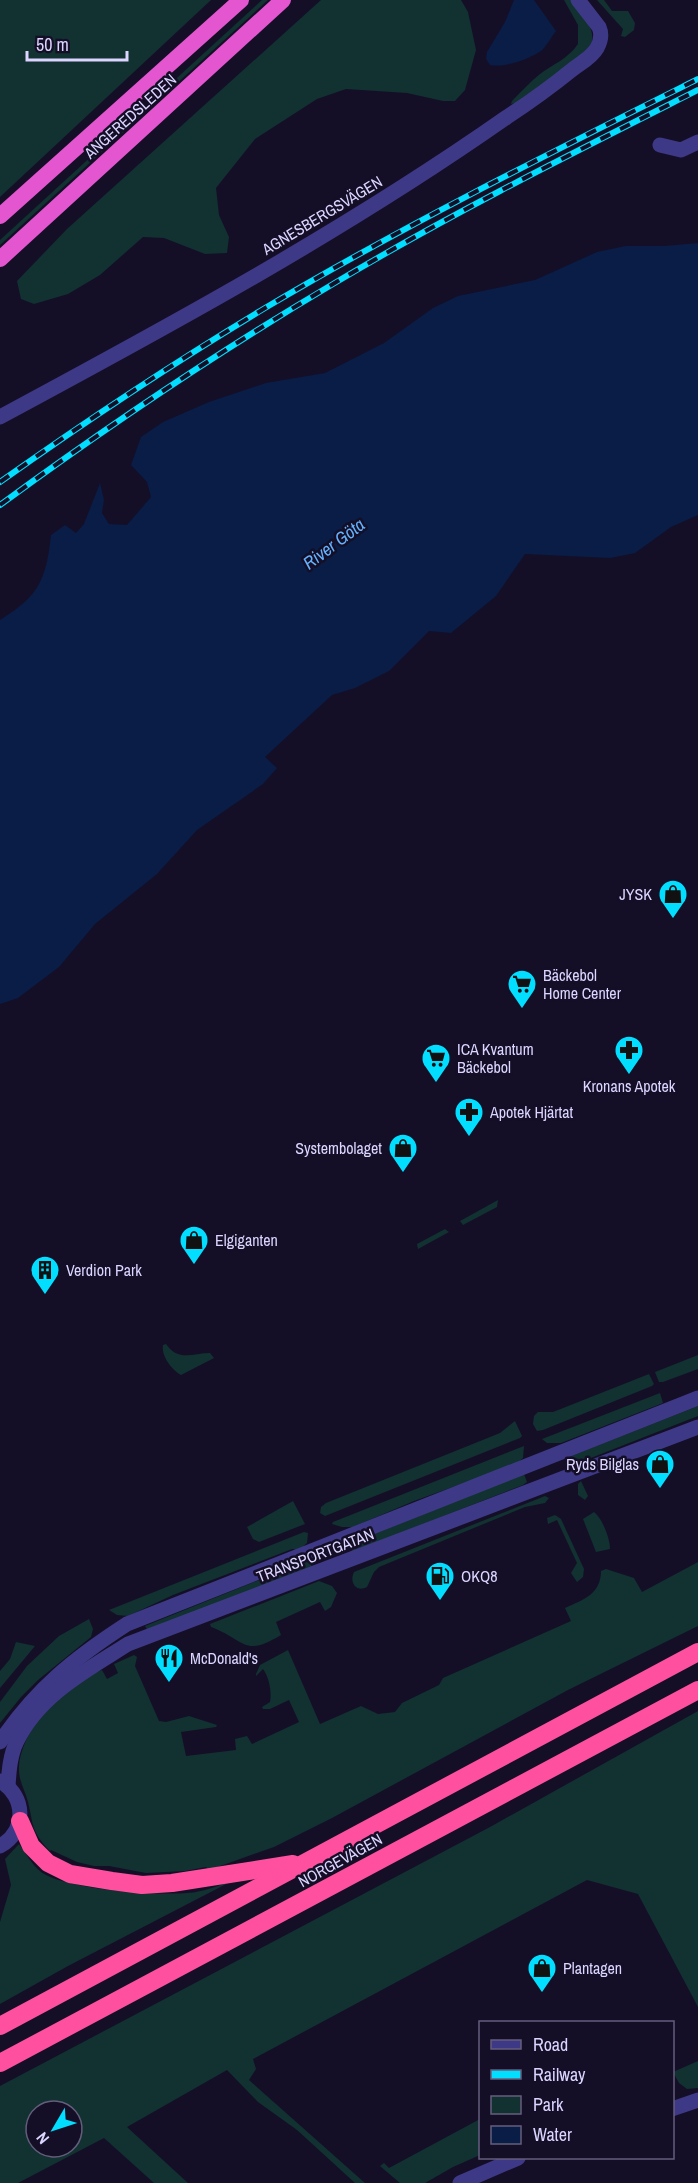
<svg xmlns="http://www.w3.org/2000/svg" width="698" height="2183" font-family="'Archivo Narrow',sans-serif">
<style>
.green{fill:#123131;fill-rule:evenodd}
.water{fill:#091d46}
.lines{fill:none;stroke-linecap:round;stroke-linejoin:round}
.minor{stroke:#3e3987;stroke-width:15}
.tertiary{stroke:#3e3987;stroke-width:15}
.trunk{stroke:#e356cf;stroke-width:16}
.motorway{stroke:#ff509f;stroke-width:18}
.rail-casing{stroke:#01deff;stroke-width:6}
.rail{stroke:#140f27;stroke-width:4;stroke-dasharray:11;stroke-linecap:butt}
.labels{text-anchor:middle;stroke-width:5;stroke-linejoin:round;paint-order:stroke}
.street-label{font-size:16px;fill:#dbd5ff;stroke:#140f27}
.poi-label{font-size:16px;fill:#dbd5ff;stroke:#140f27;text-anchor:start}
.water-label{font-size:18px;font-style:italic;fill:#63b2ff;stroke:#140f27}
</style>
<rect width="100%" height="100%" fill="#140f27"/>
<!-- green -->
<g class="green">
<polygon points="0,0 211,0 0,197"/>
<polygon points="262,0 268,0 0,245 0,240"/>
<polygon points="321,0 461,0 468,12 476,50 465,90 455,101 443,101 407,93 346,89 317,99 255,139 216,188 219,215 229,237 227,253 205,254 164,238 143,237 100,275 68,294 34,304 21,299 17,281 67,229"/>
<path d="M564,0H571C579,11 595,26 592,41C589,55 530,93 516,103L511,104L512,101C521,92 530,82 540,74C553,64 568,59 578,44V25Z"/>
<polygon points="597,0 604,0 612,11 628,11 635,23 634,30 625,37 621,36 623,29"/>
<polygon points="498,1200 497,1207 463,1225 460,1221"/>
<polygon points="445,1229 449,1232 418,1249 417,1244"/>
<path d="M166,1344C178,1362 193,1353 210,1353L214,1358L181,1375C172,1370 161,1356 163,1345Z"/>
<polygon points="698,1355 698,1369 663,1382 659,1382 655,1372"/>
<polygon points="649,1374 654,1384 652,1386 543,1430 537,1431 533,1424 534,1416 538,1412 553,1412"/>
<polygon points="660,1393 663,1403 561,1443 547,1443 542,1439"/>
<polygon points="698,1406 698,1416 573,1465 570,1465 566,1458"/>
<polygon points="515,1421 522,1436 520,1438 325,1516 320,1513 321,1507 326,1503 500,1433"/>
<polygon points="524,1446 523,1458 516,1464 414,1501 353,1527 342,1527 332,1524 333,1522"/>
<polygon points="524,1474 527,1482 523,1485 357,1550 352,1551 349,1544"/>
<polygon points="581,1481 588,1496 585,1500 578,1495 578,1484"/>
<path d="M545,1496L549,1498L545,1503L525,1507L379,1567L374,1572L367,1587C356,1593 349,1582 354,1572Z"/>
<polygon points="293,1501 305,1524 259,1542 253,1539 247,1527"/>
<path d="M594,1512C602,1518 610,1538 610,1549L596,1552L583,1519Z"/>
<polygon points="555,1515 561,1519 584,1569 583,1577 577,1582 571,1573 577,1563 557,1520 548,1524 547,1518"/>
<polygon points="304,1532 308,1533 307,1543 299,1550 292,1549 173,1595 128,1616 117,1615 109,1610"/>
<polygon points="309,1560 312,1567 149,1633 145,1626"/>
<path d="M698,1562V1626L568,1690L332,1818L274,1847L209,1870L206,1867L185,1871L146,1873L109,1866H94L77,1862L51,1850L50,1851C31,1831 34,1827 28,1802C25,1790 18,1780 19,1767C22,1727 65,1683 102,1670L107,1679L118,1673L114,1664L134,1655L137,1657L135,1666L159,1721L166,1722L189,1716L217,1725L216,1727L181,1732L186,1756L236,1750L235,1739L247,1736L252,1744L299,1722L289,1700L270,1709H263L262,1707L270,1702C272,1692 269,1677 263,1669L256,1676V1674L260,1665L288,1650L320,1724L361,1706L378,1714L395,1712L402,1703L439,1685L443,1678L571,1621L565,1608C583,1600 601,1594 601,1571L606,1569L634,1578L642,1592Z"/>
<path d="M319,1581L332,1586L337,1593L331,1607L325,1611L320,1602L276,1622L281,1635C243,1658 246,1640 211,1627L210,1624Z"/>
<polygon points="89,1619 93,1629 91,1637 38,1680 21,1697 0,1723 0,1702 27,1666 59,1636"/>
<polygon points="16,1642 35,1646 0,1688 0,1671 10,1659"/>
<path d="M698,1711V2007L638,1894L587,1880L253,2059L256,2069L249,2080L365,2183H355L297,2130L258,2102L227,2070L127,2127L188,2183H154L104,2138L18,2183H0V2086L490,1827ZM36,2111H72V2147H36Z"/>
<path d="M19,1844C27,1855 35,1870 46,1875C75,1890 164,1897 196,1892C208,1890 220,1885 232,1881L68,1966L0,2004V1922L11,1885L5,1859Z"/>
<polygon points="698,2061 698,2088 687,2089 679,2083 673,2072"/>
<polygon points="480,2119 480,2155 453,2167 425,2183 400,2183 380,2166 384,2163 389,2168"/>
</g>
<!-- water -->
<g class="water">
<path d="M514,0H534L556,31C551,37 547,46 541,51C529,59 505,68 490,65L486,59L487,52L505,22Z"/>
<path d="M698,243V515L671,527L635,553L610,558L525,554L496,596L451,633L429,631L389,671L355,688L332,695L265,757L277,768L263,784L197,830L157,874L95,924L59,967L18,998L0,1004V620C39,596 46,580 51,535L65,525L76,533L84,524L100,483L104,500L102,513L109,524L127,525L151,497L147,482L131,465L141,437L163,422L209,402L266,383L325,373L384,343L433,308L458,296L535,280L597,252L626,246H664Z"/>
</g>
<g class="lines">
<!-- minor -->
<g class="minor">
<polyline points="660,145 681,150 698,142"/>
<path d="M0,417C173,324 346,230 507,117C530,102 552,86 573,69C581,63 592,57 597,48C601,41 602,34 599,27L578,0"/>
</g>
<!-- tertiary -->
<g class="tertiary">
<path d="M0,1742C36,1689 73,1659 127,1624L698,1398"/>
<path d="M0,1781C26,1796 27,1831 0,1846"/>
<path d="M8,1786C9,1771 10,1755 17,1741C39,1695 87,1670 128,1644L698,1427"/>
<polyline points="672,2109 698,2100"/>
<polyline points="460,2183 518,2158"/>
</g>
<!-- trunk -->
<g class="trunk">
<polyline points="0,216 241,0"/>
<polyline points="0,259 283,0"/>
</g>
<!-- motorway -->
<g class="motorway">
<polyline points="20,1821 31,1846 48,1863 70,1874 112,1881 142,1885 172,1883 293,1864"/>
<polyline points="0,2026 698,1652"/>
<polyline points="0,2063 698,1690"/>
</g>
<!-- rail casing -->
<g class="rail-casing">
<g id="rail">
<path d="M0,482C86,421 175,362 265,308C405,225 552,152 698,79"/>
<path d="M0,505C108,426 218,352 333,284C452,213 575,152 698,90"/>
</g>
</g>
<!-- rail -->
<use href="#rail" class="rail"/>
</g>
<!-- icons -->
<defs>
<g id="shop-pin" transform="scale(1.5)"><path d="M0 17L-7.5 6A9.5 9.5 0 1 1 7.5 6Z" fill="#01deff" stroke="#140f27"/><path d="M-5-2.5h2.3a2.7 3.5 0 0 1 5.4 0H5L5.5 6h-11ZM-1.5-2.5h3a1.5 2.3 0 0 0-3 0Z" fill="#111"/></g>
<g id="supermarket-pin" transform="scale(1.5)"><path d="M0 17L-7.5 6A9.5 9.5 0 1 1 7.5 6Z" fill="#01deff" stroke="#140f27"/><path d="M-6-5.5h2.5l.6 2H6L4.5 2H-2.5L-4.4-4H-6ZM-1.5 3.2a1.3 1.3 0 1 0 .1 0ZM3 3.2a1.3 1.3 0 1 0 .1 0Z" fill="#111"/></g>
<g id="pharmacy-pin" transform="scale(1.5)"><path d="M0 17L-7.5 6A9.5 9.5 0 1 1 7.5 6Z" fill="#01deff" stroke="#140f27"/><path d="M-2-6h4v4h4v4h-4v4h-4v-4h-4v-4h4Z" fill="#111"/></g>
<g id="building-pin" transform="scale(1.5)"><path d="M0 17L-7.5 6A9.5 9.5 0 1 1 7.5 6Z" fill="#01deff" stroke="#140f27"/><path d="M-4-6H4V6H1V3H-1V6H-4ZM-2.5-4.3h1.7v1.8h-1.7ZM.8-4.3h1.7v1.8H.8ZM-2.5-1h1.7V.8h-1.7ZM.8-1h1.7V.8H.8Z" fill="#111"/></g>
<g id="fuel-pin" transform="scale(1.5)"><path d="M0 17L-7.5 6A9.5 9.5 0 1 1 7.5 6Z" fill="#01deff" stroke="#140f27"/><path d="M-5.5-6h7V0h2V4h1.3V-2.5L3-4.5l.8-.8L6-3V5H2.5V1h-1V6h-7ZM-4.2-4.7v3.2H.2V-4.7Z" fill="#111"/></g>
<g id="restaurant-pin" transform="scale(1.5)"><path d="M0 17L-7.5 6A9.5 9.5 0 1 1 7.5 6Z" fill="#01deff" stroke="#140f27"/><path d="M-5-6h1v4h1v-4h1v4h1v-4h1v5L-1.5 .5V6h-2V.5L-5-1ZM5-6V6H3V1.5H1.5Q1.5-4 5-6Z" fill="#111"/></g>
</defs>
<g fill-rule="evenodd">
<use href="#shop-pin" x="673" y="894"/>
<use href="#supermarket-pin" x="522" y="984"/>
<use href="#pharmacy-pin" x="629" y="1050"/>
<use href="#supermarket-pin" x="436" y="1058"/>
<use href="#pharmacy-pin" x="469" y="1112"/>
<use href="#shop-pin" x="403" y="1148"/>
<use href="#shop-pin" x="194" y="1240"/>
<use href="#building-pin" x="45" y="1270"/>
<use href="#shop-pin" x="660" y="1464"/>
<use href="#fuel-pin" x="440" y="1576"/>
<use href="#restaurant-pin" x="169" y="1658"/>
<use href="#shop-pin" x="542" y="1968"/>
</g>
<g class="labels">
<!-- street labels -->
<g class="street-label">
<text transform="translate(130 116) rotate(-42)" y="6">ANGEREDSLEDEN</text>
<text transform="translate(322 215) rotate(-31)" y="6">AGNESBERGSVÄGEN</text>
<text transform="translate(315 1555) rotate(-21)" y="6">TRANSPORTGATAN</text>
<text transform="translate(340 1860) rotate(-29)" y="6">NORGEVÄGEN</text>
</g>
<!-- poi labels -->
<g class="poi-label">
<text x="652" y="900" text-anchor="end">JYSK</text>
<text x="543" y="981">Bäckebol<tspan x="543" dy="18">Home Center</tspan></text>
<text x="457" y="1055">ICA Kvantum<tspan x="457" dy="18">Bäckebol</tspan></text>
<text x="629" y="1092" text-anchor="middle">Kronans Apotek</text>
<text x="490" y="1118">Apotek Hjärtat</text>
<text x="382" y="1154" text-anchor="end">Systembolaget</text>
<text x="215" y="1246">Elgiganten</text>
<text x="66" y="1276">Verdion Park</text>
<text x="639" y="1470" text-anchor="end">Ryds Bilglas</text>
<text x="461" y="1582">OKQ8</text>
<text x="190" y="1664">McDonald's</text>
<text x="563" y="1974">Plantagen</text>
</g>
<!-- water labels -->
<g class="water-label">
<text transform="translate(334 544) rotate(-37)" y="6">River Göta</text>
</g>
</g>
<!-- legend -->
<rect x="479" y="2021" width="195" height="138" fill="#140f27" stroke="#645e7d" stroke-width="1.5"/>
<rect x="491" y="2040" width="30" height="9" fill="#3e3987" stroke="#645e7d" stroke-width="1.5"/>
<text x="533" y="2051" font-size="18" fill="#dbd5ff">Road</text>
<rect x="491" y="2070" width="30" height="9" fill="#01deff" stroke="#645e7d" stroke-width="1.5"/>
<text x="533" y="2081" font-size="18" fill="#dbd5ff">Railway</text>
<rect x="491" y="2096" width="30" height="18" fill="#123131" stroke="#645e7d" stroke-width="1.5"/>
<text x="533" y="2111" font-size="18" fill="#dbd5ff">Park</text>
<rect x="491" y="2126" width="30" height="18" fill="#091d46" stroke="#645e7d" stroke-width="1.5"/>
<text x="533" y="2141" font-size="18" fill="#dbd5ff">Water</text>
<!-- north arrow -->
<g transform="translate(54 2129) rotate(231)"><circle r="28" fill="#140f27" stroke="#645e7d" stroke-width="1.5"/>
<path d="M0-4.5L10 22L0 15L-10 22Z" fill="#01deff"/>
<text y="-9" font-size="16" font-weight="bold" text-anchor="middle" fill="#dbd5ff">N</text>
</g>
<!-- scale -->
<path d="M27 51v9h100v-9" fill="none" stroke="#dbd5ff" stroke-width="3"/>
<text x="36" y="51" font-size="18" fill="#dbd5ff" stroke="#140f27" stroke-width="4.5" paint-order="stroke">50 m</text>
</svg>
